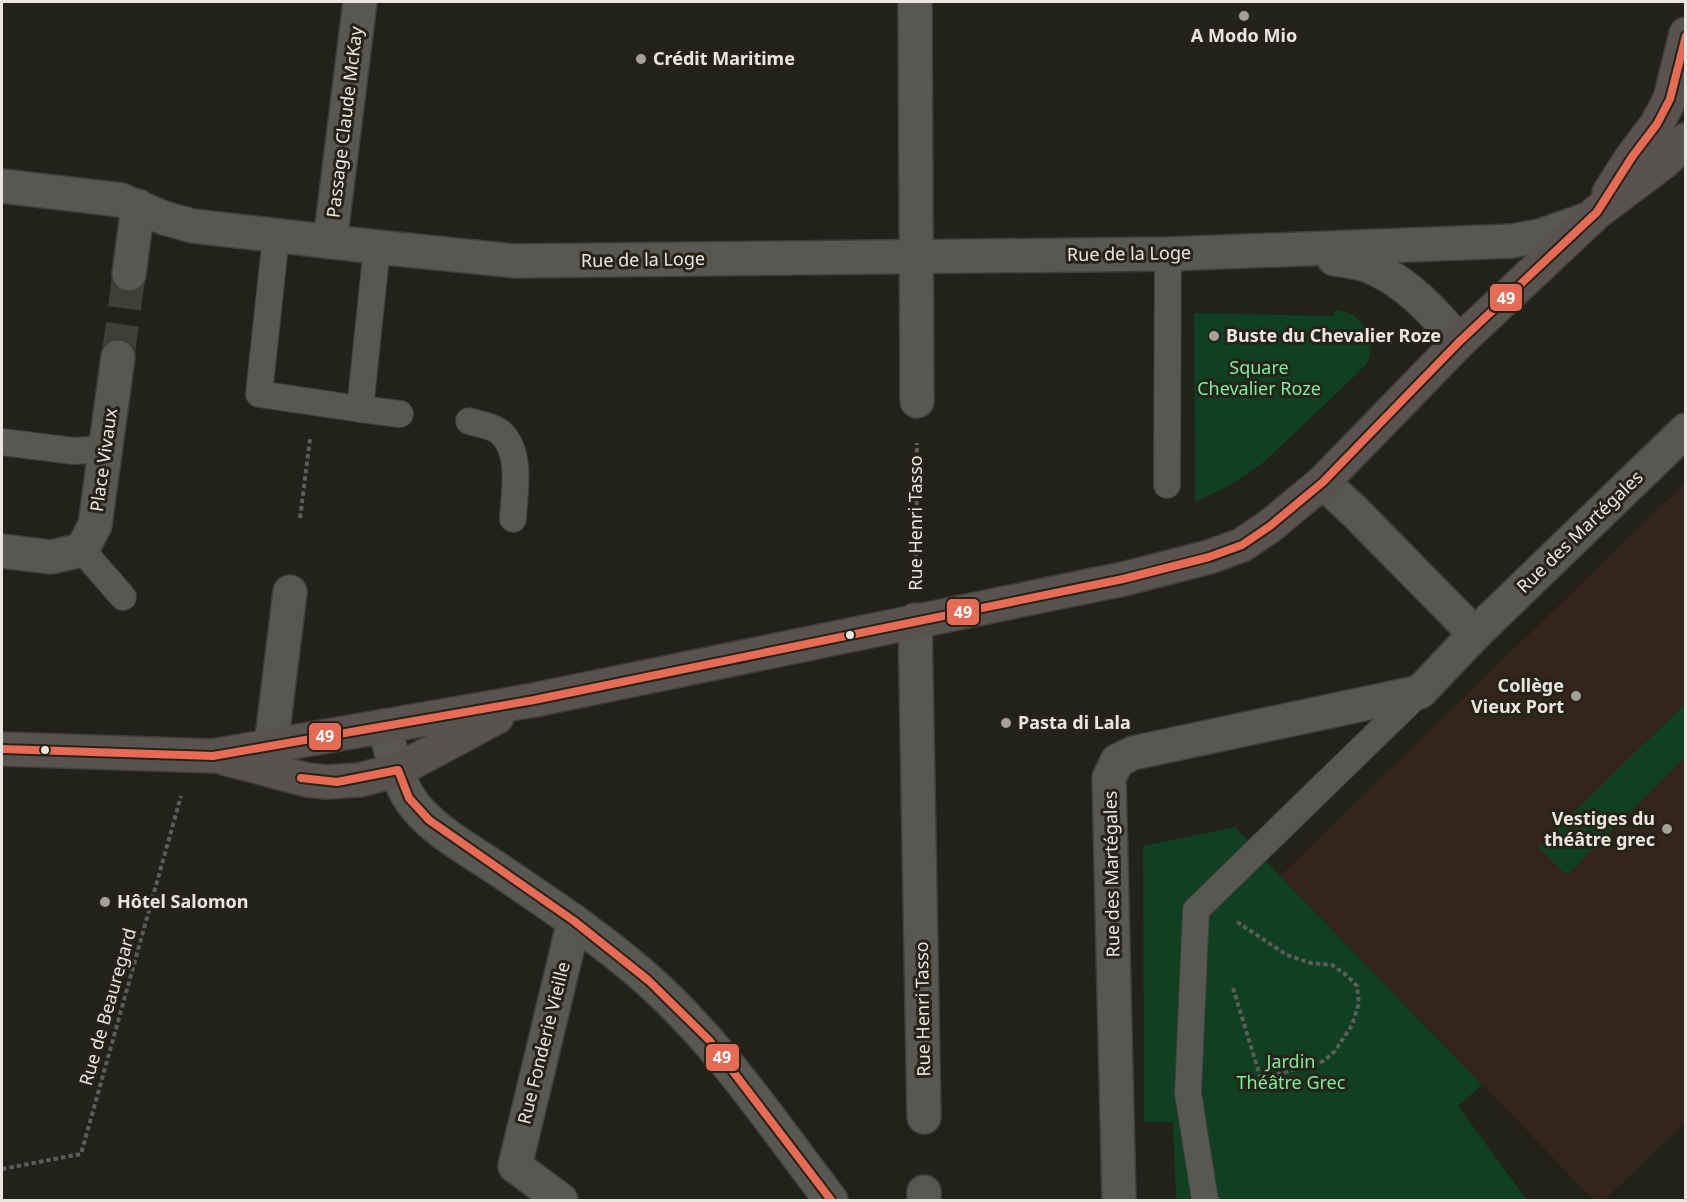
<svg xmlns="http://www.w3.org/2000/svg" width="1687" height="1202" font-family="'Noto Sans',sans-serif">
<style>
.education{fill:#33251c}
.green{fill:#0e4021}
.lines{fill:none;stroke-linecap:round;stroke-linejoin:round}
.street-tunnel{stroke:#403f37;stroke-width:33;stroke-dasharray:33 16;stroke-linecap:butt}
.lane-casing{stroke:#3f3e39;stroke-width:28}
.street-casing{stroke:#3f3e39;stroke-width:36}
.secondary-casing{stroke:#3f3e39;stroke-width:36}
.path{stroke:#5e5c58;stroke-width:4;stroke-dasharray:4.5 3;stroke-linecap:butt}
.lane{stroke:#585751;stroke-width:26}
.street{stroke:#585751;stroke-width:33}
.secondary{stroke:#585350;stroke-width:33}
.bus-1-casing{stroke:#262317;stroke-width:12}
.bus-1{stroke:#e66a54;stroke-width:8}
.poi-dot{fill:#a3a199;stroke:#262317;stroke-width:2}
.bus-dot{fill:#e8e6de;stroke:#262317;stroke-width:2}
.labels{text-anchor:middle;stroke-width:6;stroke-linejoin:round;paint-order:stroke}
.poi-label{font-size:18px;font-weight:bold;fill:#e8e6de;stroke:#262317;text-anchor:start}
.street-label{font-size:18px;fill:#e8e6de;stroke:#262317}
.park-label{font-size:18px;fill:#7af09f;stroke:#262317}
.line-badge{stroke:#262317;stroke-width:2}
.badge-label{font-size:16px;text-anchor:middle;font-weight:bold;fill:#fff}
</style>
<rect width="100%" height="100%" fill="#22211a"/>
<!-- education -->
<polygon class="education" points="1685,483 1685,1123 1604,1200 1594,1200 1280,876"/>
<!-- green -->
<g class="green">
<path d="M1336,310C1341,311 1347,312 1351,314C1366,321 1375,345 1368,361C1366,365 1361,369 1358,373L1264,462L1232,484L1195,502L1194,313L1333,316Z"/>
<polygon points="1685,704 1685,757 1567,875 1538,847"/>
<polygon points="1235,827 1280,876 1482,1085 1458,1106 1527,1200 1176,1200 1173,1122 1144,1122 1143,846"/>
</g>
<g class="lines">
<!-- street-tunnel -->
<polyline class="street-tunnel" points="118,357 129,274"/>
<!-- lane casing -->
<g class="lane-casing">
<g id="lane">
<polyline points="276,236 259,394 360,409"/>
<polyline points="377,247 360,409 400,414"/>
<path d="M469,421C478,424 493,426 500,432C523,452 514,493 513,519"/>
<polyline points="2,442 74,451 105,449"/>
<polyline points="1167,485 1168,254"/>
<polyline points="82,550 123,597"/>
<polyline points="1205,1200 1188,1093 1196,910 1420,692"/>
</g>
</g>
<!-- street casing -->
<g class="street-casing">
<g id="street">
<polyline points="915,2 917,401"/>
<polyline points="2,186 121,200 164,218 193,226 377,247 515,261 1168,254 1512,241 1540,236 1591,218"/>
<polyline points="330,242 360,2"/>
<path d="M1334,259C1346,261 1360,262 1371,267C1407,282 1435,313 1459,342"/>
<polyline points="129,274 138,206"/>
<polyline points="1323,482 1355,512 1475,634"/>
<polyline points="2,551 51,557 82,550 95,525 118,357"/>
<polyline points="915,620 924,1117"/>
<path d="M384,726C391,749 396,778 410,799C429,829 473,852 502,872C552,906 603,940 648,980C720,1044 773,1125 831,1200"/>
<polyline points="271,746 290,592"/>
<polyline points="924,1192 924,1200"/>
<polyline points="561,1200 515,1166 574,921"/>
<polyline points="1119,1200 1109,778 1117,761 1133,753 1420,692 1475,634 1686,430"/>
</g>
</g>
<!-- secondary casing -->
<g class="secondary-casing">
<g id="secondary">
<polyline points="1609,193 1632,157 1657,124 1670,99 1686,34"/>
<polyline points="2,749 213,756 534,700 1123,579 1209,557 1242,545 1270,526 1323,482 1459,342 1597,212 1665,161 1686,140"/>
<polyline points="224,758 307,780 326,782 359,780 398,770 497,717"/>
</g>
</g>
<!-- path -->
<g class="path">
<polyline points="300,518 310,439"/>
<polyline points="916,580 917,443"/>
<polyline points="1237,922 1287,955 1311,963 1332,965 1346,975 1357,986 1359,1003 1352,1025 1335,1051 1324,1061 1261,1079 1264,1089"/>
<polyline points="1233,988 1261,1079"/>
<polyline points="2,1169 81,1154 181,796"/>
</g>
<!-- lane -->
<use href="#lane" class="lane"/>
<!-- street -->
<use href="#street" class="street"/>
<!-- secondary -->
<use href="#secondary" class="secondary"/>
<!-- bus-1 casing -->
<g class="bus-1-casing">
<g id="bus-1">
<polyline points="2,749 213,756 534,700 1123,579 1209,557 1242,545 1270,526 1323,482 1459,342 1597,212 1632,157 1657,124 1670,99 1686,36"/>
<polyline points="301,778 337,782 398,770 409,798 429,820 574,921 648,980 709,1040 831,1200"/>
</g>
</g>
<!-- bus-1 -->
<use href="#bus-1" class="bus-1"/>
</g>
<!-- markers -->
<g class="poi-dot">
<circle cx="1244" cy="16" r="6"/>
<circle cx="641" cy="59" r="6"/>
<circle cx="1214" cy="336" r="6"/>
<circle cx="1576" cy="696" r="6"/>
<circle cx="1006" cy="723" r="6"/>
<circle cx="1667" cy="829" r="6"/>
<circle cx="105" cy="902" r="6"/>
</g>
<g class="bus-dot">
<circle cx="850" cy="635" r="5"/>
<circle cx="45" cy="750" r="5"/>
</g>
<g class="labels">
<!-- poi labels -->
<g class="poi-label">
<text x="1244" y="42" text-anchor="middle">A Modo Mio</text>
<text x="653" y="65">Crédit Maritime</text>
<text x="1226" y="342">Buste du Chevalier Roze</text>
<text x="1564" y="692" text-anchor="end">Collège<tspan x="1564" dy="21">Vieux Port</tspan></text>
<text x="1018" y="729">Pasta di Lala</text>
<text x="1655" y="825" text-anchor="end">Vestiges du<tspan x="1655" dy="21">théâtre grec</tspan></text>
<text x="117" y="908">Hôtel Salomon</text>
</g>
<!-- street labels -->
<g class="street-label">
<text transform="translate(345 122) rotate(-83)" y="6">Passage Claude McKay</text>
<text transform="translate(1129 254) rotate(-1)" y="6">Rue de la Loge</text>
<text transform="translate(643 260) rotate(-1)" y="6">Rue de la Loge</text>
<text transform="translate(104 460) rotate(-82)" y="6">Place Vivaux</text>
<text transform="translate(916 523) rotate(-90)" y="6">Rue Henri Tasso</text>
<text transform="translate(1580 532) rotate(-44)" y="6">Rue des Martégales</text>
<text transform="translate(1112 874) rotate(-91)" y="6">Rue des Martégales</text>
<text transform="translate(108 1007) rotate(-74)" y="6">Rue de Beauregard</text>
<text transform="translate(923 1009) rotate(-91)" y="6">Rue Henri Tasso</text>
<text transform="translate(544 1043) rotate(-76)" y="6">Rue Fonderie Vieille</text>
</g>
<!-- park labels -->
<g class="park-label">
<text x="1259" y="374">Square<tspan x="1259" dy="21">Chevalier Roze</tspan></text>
<text x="1291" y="1068">Jardin<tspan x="1291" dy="21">Théâtre Grec</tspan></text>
</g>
</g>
<g class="line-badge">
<rect x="1489" y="283" width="34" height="29" rx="6" fill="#e66a54"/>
<rect x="946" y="598" width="34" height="28" rx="6" fill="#e66a54"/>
<rect x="308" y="722" width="34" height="29" rx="6" fill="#e66a54"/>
<rect x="705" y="1043" width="35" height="29" rx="6" fill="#e66a54"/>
</g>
<g class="badge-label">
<text x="1506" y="304">49</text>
<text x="963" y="618">49</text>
<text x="325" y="742">49</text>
<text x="722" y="1063">49</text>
</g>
<!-- border -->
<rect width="1687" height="1202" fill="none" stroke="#e8e6de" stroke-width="6"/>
</svg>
